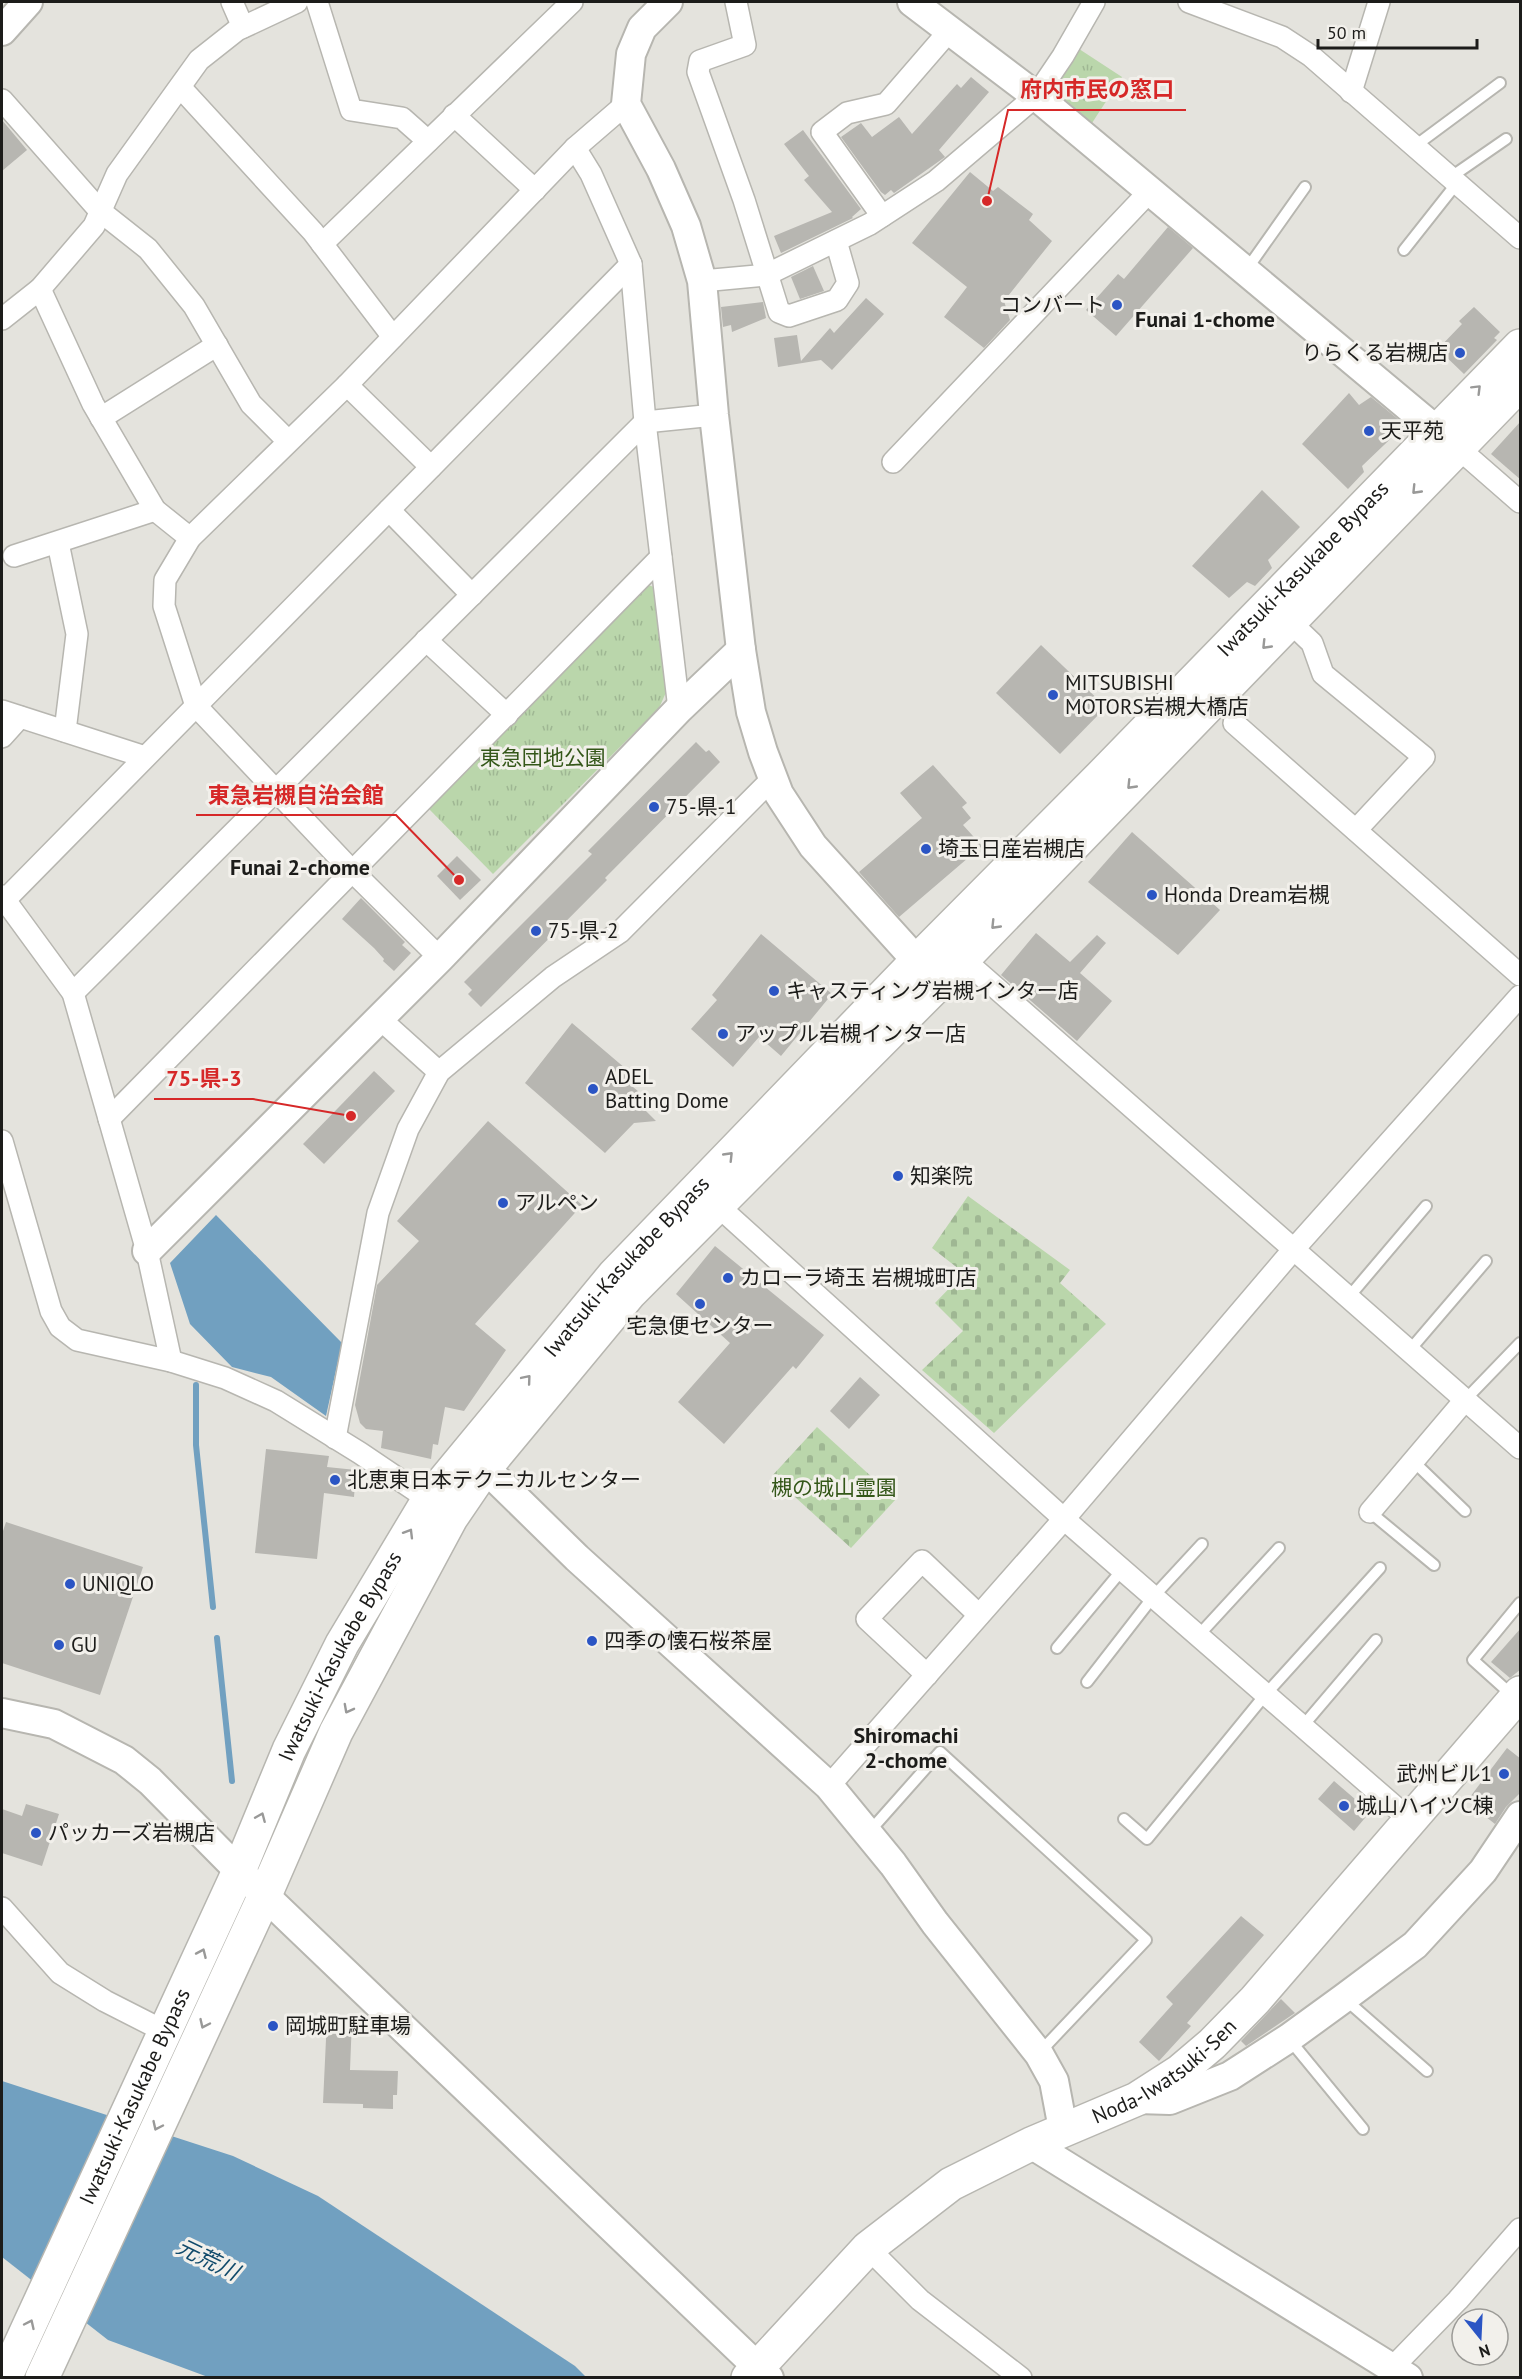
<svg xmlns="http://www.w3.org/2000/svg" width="1522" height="2379" font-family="'PT Sans','Noto Sans JP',sans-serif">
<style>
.cemetery{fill:url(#cemetery-stones)}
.park{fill:url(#park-tufts)}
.water{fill:#71a0c0}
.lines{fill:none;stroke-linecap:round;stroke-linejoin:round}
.stream{stroke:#71a0c0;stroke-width:6}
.building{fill:#b7b6b1}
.lane-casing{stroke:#b7b6b0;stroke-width:14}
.street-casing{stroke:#b7b6b0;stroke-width:24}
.secondary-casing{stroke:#b7b6b0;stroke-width:32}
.primary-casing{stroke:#b7b6b0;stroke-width:36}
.highway-casing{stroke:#b7b6b0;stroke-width:36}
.lane{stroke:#fff;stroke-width:10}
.street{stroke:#fff;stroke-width:21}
.secondary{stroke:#fff;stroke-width:28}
.primary{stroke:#fff;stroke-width:33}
.highway{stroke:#fff;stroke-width:33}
.oneway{stroke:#999998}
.poi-dot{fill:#2b55c4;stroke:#f2f0eb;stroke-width:2}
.labels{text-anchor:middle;stroke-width:6;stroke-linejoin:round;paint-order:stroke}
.poi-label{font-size:21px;fill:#1c1c1a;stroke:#f2f0eb;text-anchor:start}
.street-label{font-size:21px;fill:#1c1c1a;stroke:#f2f0eb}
.park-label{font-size:21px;fill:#345719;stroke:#f2f0eb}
.neighbourhood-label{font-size:22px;font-weight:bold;fill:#1c1c1a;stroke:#f2f0eb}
.water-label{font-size:22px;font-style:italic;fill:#104a6b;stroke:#f2f0eb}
.leader{fill:none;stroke:#d62828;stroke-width:2}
.callout-dot{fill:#d62828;stroke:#f2f0eb;stroke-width:2}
.callout-label{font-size:22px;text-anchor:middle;font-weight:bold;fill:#d62828;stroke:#f2f0eb;stroke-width:6;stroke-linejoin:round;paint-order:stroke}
</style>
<defs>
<pattern id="cemetery-stones" width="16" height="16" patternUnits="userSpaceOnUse" patternTransform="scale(1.5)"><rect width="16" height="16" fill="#bad6ab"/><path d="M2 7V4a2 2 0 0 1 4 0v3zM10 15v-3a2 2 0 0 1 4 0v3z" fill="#9fb793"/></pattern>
<pattern id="park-tufts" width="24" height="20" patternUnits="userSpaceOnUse" patternTransform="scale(1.5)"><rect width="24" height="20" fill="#bad6ab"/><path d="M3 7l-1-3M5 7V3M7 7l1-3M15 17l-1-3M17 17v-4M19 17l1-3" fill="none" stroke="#9fb793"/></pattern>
</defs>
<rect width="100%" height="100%" fill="#e4e3dd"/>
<!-- cemetery -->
<g class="cemetery">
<polygon points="968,1196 1070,1270 1060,1283 1106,1324 994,1433 922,1370 963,1331 935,1303 964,1273 932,1248"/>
<polygon points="817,1427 896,1499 851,1548 772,1476"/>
</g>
<!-- park -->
<g class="park">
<polygon points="1073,45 1122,77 1092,123 1047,87"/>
<polygon points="648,585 657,588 668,688 659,708 493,874 428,808"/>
</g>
<!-- water -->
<g class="water">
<polygon points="216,1215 342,1343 326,1416 271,1377 232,1367 190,1324 170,1263"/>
<polygon points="2,2081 233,2156 318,2196 575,2366 586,2377 208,2377 108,2340 2,2257"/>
</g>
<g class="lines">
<!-- stream -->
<g class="stream">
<polyline points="196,1385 196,1445 213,1607"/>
<polyline points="217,1638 232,1781"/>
</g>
</g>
<!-- building -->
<g class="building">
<polygon points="971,77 989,92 939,150 945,157 894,193 891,190 885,195 881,192 841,137 861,123 872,137 899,117 912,134 957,84 961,88"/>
<polygon points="2,120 27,150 2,171"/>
<polygon points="803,130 861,209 852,217 853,218 781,253 774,236 832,212 804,180 809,176 784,144"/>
<polygon points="970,172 993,191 998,187 1033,214 1029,220 1052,241 1004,301 1010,320 984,348 944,317 967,287 912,243"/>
<polygon points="1168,227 1193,248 1116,336 1086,310 1118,274 1124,279"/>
<polygon points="813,266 824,291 800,299 791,277"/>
<polygon points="866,298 884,314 832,370 821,360 778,367 774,338 797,335 801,361 830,328 834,333"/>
<polygon points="763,302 766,318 732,332 731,325 723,327 721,307"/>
<polygon points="1474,307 1500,332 1494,338 1497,340 1464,374 1438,349 1462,324 1459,321"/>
<polygon points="1349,393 1359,405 1371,397 1405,425 1362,466 1364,472 1348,489 1302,444"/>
<polygon points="1521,421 1521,480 1491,454"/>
<polygon points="1262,490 1300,527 1268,560 1272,568 1255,586 1247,582 1229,598 1192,566"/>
<polygon points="1041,645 1106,707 1060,754 996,693"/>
<polygon points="696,742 706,752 709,750 720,762 605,878 607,880 481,1007 468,994 472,990 464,982 592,854 588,851"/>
<polygon points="933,765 967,803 962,807 971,818 963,825 982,846 899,917 859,872 922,818 900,793"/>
<polygon points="1132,832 1220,910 1178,955 1088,882"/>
<polygon points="457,856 481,880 460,900 437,876"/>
<polygon points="361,898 405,942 402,945 411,953 394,971 383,961 384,959 374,948 342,919"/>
<polygon points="1036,933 1070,962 1097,935 1106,943 1080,973 1112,1001 1077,1041 1001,975"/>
<polygon points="761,934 832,994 781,1056 759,1037 733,1067 691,1029 717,1000 712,995"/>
<polygon points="572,1023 639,1080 633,1087 651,1102 644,1109 656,1121 634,1123 605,1153 525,1083"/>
<polygon points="374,1071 395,1091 324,1164 303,1144"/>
<polygon points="488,1121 582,1205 475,1324 506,1350 464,1411 445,1407 438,1445 433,1444 431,1459 381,1448 383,1431 366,1429 360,1423 355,1405 377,1285 419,1241 397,1221"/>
<polygon points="715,1246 824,1335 796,1369 793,1366 724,1444 678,1402 730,1343 676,1294"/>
<polygon points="860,1377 880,1395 849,1429 830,1411"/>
<polygon points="266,1449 329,1456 327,1467 356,1470 354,1497 324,1493 317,1559 255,1553"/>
<polygon points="6,1522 143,1567 100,1695 2,1663 2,1534"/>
<polygon points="1521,1628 1521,1669 1510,1678 1491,1662"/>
<polygon points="1507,1748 1521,1759 1521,1792 1506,1807 1495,1824 1481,1813 1485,1808 1470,1797"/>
<polygon points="1334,1781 1370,1812 1354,1831 1318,1799"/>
<polygon points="26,1804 59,1814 42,1866 2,1853 2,1809 22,1816"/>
<polygon points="1241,1916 1264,1935 1187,2023 1191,2026 1159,2061 1139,2042 1173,2004 1166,1997"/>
<polygon points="1281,1999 1295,2013 1246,2046 1241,2041"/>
<polygon points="327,2018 352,2019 350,2070 398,2071 397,2095 393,2095 393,2109 363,2108 363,2104 323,2103"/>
</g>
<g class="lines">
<!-- lane casing -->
<g class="lane-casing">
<g id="lane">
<polyline points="1415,146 1500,83"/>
<polyline points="1451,177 1506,139"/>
<polyline points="1404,250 1457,183"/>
<polyline points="1247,269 1305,187"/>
<polyline points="1348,1298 1426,1206"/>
<polyline points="1409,1351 1486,1261"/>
<polyline points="1465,1400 1520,1343"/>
<polyline points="1413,1461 1465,1511"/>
<polyline points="1370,1512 1434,1565"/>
<polyline points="1198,1636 1279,1548"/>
<polyline points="1057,1648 1122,1570"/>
<polyline points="1087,1682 1153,1597 1202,1544"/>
<polyline points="1513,1696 1473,1660 1520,1603"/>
<polyline points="1302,1727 1376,1640"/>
<polyline points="1124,1819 1147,1839 1265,1695 1380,1568"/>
<polyline points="869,1832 940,1752 1146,1940 1039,2053"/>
<polyline points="1346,2000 1427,2071"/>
<polyline points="1289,2039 1363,2129"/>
</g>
</g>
<!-- street casing -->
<g class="street-casing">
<g id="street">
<polyline points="232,2 243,27"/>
<polyline points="317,2 351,110 402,118 428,141"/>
<polyline points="736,2 745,45 700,61 698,72 744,200 779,312 789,316 837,300 848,283 836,241"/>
<polyline points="1189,2 1282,37 1311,56 1520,238"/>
<polyline points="181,88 313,232 393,337"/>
<polyline points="1351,92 1379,2"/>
<polyline points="2,100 100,211 148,249 194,306 251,404 288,441"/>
<polyline points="454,115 535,190"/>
<polyline points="575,148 591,174 631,264 645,422 679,709"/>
<polyline points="882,216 822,132 847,113 886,104 950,30"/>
<polyline points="322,244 572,2"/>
<polyline points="702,281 766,275 870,224 936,181 1036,96 1063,56 1094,2"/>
<polyline points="40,289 93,404 155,510 190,538"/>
<polyline points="2,319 40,289 94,226 117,174 199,60 237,30 297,2"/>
<polyline points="347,385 431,467"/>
<polyline points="101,418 217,345"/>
<polyline points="1457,447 1520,502"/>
<polyline points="893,462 1149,192"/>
<polyline points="389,510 472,595"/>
<polyline points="58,543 77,634 65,731"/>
<polyline points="14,556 155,510"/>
<polyline points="1289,621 1312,643 1323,674 1424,757 1356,830"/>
<polyline points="426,640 507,715"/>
<polyline points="2,711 145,757"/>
<polyline points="1234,723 1520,975"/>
<polyline points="2,737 20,717"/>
<polyline points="2,896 73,993 147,1251 171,1361"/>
<polyline points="5,900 631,264"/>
<polyline points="440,958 353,872 196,706 164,606 165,580 190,538 347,385 575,148 626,104"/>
<polyline points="963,959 1520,1448"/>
<polyline points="73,993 645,422 714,415"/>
<polyline points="379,1018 439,1072"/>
<polyline points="109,1119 661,557"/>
<polyline points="2,1141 51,1311 60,1327 77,1340 171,1361 225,1378 276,1401 360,1453 437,1505"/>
<polyline points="717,1205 1064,1519 1409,1819"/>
<polyline points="335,1438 378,1213 408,1129 439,1072 553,977 620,932 773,778"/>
<polyline points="1370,1512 1465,1400"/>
<polyline points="927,1675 867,1619 922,1561 979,1615"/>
<polyline points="829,1786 1064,1519 1293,1250 1520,996"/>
<polyline points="2,1908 60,1973 105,2001 166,2032"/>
<polyline points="868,2248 920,2300 1021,2378"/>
<polyline points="1391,2369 1458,2300 1520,2229"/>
</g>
</g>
<!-- secondary casing -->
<g class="secondary-casing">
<g id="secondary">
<polyline points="668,2 642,28 631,54 626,104 661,169 686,226 702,281 714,415 741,650 751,712 763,752 779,794 813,846 917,961"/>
<polyline points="912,2 1036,96 1454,445"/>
<polyline points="2,31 28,2"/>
<polyline points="147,1251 440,958 679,709 741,650"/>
<polyline points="467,1454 485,1468 577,1558 829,1786 893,1864 935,1923 1039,2054 1054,2081 1063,2129"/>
<polyline points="2,1713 54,1724 124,1760 150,1781 239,1871 769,2378"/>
<polyline points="1137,2099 1170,2100 1230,2076 1289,2038 1344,1998 1415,1945 1483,1871 1520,1816"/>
<polyline points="1031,2144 1408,2378"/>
</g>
</g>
<!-- primary casing -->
<g class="primary-casing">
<g id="primary">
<path id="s1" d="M748,2378L868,2248L951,2184L1031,2144L1137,2099L1179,2072L1212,2044L1255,2000L1520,1693"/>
</g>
</g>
<!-- highway casing -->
<g class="highway-casing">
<g id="highway">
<path id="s2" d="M5,2378L239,1871L289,1750L342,1644L429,1499L614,1275L917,961L1106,771L1520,346"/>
<polyline points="42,2378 265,1895 336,1732 451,1518 485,1468 630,1293 963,959 1520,384"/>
</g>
</g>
<!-- lane -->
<use href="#lane" class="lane"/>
<!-- street -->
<use href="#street" class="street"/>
<!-- secondary -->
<use href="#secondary" class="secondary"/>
<!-- primary -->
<use href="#primary" class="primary"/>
<!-- highway -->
<use href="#highway" class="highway"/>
</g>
<!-- one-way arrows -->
<defs><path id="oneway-chevron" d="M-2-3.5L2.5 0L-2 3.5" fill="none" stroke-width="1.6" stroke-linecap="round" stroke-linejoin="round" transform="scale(1.5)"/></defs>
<g class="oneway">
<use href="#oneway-chevron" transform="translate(1477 389) rotate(-45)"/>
<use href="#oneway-chevron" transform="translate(1416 490) rotate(134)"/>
<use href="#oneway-chevron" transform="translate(1266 645) rotate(134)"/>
<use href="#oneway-chevron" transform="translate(1131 785) rotate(134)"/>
<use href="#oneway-chevron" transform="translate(995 925) rotate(134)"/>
<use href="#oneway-chevron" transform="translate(729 1156) rotate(-46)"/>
<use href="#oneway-chevron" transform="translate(527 1379) rotate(-50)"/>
<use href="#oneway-chevron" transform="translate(409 1533) rotate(-59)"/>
<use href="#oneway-chevron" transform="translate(348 1709) rotate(118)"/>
<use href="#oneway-chevron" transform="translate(261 1817) rotate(-67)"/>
<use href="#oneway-chevron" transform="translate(202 1953) rotate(-66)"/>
<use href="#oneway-chevron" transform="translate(204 2024) rotate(115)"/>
<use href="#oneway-chevron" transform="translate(157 2126) rotate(115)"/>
<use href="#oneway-chevron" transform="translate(30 2324) rotate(-65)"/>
</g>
<!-- markers -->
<g class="poi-dot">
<circle cx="1117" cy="305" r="6"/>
<circle cx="1460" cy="353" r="6"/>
<circle cx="1369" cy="431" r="6"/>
<circle cx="1053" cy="695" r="6"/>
<circle cx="654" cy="807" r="6"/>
<circle cx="926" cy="849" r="6"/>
<circle cx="1152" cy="895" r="6"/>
<circle cx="536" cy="931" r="6"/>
<circle cx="774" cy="991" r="6"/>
<circle cx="723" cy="1034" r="6"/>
<circle cx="593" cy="1089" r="6"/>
<circle cx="898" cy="1176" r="6"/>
<circle cx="503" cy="1203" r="6"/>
<circle cx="728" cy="1278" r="6"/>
<circle cx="700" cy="1304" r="6"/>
<circle cx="335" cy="1480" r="6"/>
<circle cx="70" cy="1584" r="6"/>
<circle cx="592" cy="1641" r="6"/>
<circle cx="59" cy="1645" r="6"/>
<circle cx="1504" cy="1774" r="6"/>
<circle cx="1344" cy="1806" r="6"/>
<circle cx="36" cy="1833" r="6"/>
<circle cx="273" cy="2026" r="6"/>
</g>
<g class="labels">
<!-- poi labels -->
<g class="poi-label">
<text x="1105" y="312" text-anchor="end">コンバート</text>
<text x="1448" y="360" text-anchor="end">りらくる岩槻店</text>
<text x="1381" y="438">天平苑</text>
<text x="1065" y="690">MITSUBISHI<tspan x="1065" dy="24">MOTORS岩槻大橋店</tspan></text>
<text x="666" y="814">75-県-1</text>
<text x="938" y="856">埼玉日産岩槻店</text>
<text x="1164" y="902">Honda Dream岩槻</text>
<text x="548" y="938">75-県-2</text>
<text x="786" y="998">キャスティング岩槻インター店</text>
<text x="735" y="1041">アップル岩槻インター店</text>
<text x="605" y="1084">ADEL<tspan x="605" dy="24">Batting Dome</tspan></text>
<text x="910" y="1183">知楽院</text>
<text x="515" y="1210">アルペン</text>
<text x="740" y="1285">カローラ埼玉 岩槻城町店</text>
<text x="700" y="1333" text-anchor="middle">宅急便センター</text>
<text x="347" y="1487">北恵東日本テクニカルセンター</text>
<text x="82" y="1591">UNIQLO</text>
<text x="604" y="1648">四季の懐石桜茶屋</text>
<text x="71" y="1652">GU</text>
<text x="1492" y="1781" text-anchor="end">武州ビル1</text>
<text x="1356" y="1813">城山ハイツC棟</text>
<text x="48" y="1840">パッカーズ岩槻店</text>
<text x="285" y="2033">岡城町駐車場</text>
</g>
<!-- street labels -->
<g class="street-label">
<text dy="7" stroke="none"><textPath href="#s2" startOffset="2254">Iwatsuki-Kasukabe Bypass</textPath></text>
<text dy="7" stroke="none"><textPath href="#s2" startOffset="1282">Iwatsuki-Kasukabe Bypass</textPath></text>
<text dy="7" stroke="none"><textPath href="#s2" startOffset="796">Iwatsuki-Kasukabe Bypass</textPath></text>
<text dy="7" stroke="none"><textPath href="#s1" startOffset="524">Noda-Iwatsuki-Sen</textPath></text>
<text dy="7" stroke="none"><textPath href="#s2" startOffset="310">Iwatsuki-Kasukabe Bypass</textPath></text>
</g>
<!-- park labels -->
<g class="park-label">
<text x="543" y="765">東急団地公園</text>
<text x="834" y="1495">槻の城山霊園</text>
</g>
<!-- neighbourhood labels -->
<g class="neighbourhood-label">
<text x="1205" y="327">Funai 1-chome</text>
<text x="300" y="875">Funai 2-chome</text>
<text x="906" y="1743">Shiromachi<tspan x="906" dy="25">2-chome</tspan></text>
</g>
<!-- water labels -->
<g class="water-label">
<text transform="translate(208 2259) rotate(26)" y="8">元荒川</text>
</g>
</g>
<!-- callouts -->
<path class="leader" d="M987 201L1008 110H1186M459 880L396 815H196M351 1116L253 1099H154"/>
<g class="callout-dot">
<circle cx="987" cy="201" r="6"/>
<circle cx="459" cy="880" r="6"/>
<circle cx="351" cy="1116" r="6"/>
</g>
<g class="callout-label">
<text x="1097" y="97">府内市民の窓口</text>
<text x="296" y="803">東急岩槻自治会館</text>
<text x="204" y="1086">75-県-3</text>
</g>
<!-- border -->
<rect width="1522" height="2379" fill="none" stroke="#1c1c1a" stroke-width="6"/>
<!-- north arrow -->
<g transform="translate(1480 2337) rotate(162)"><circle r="28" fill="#f2f0eb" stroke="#9c9b97" stroke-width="1.5"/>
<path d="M0-4.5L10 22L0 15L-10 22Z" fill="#2b55c4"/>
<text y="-9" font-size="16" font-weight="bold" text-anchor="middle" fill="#1c1c1a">N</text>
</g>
<!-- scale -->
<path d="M1318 39v9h159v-9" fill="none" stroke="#1c1c1a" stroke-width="3"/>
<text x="1327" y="39" font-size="18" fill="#1c1c1a" stroke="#f2f0eb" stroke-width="4.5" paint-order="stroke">50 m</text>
</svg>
